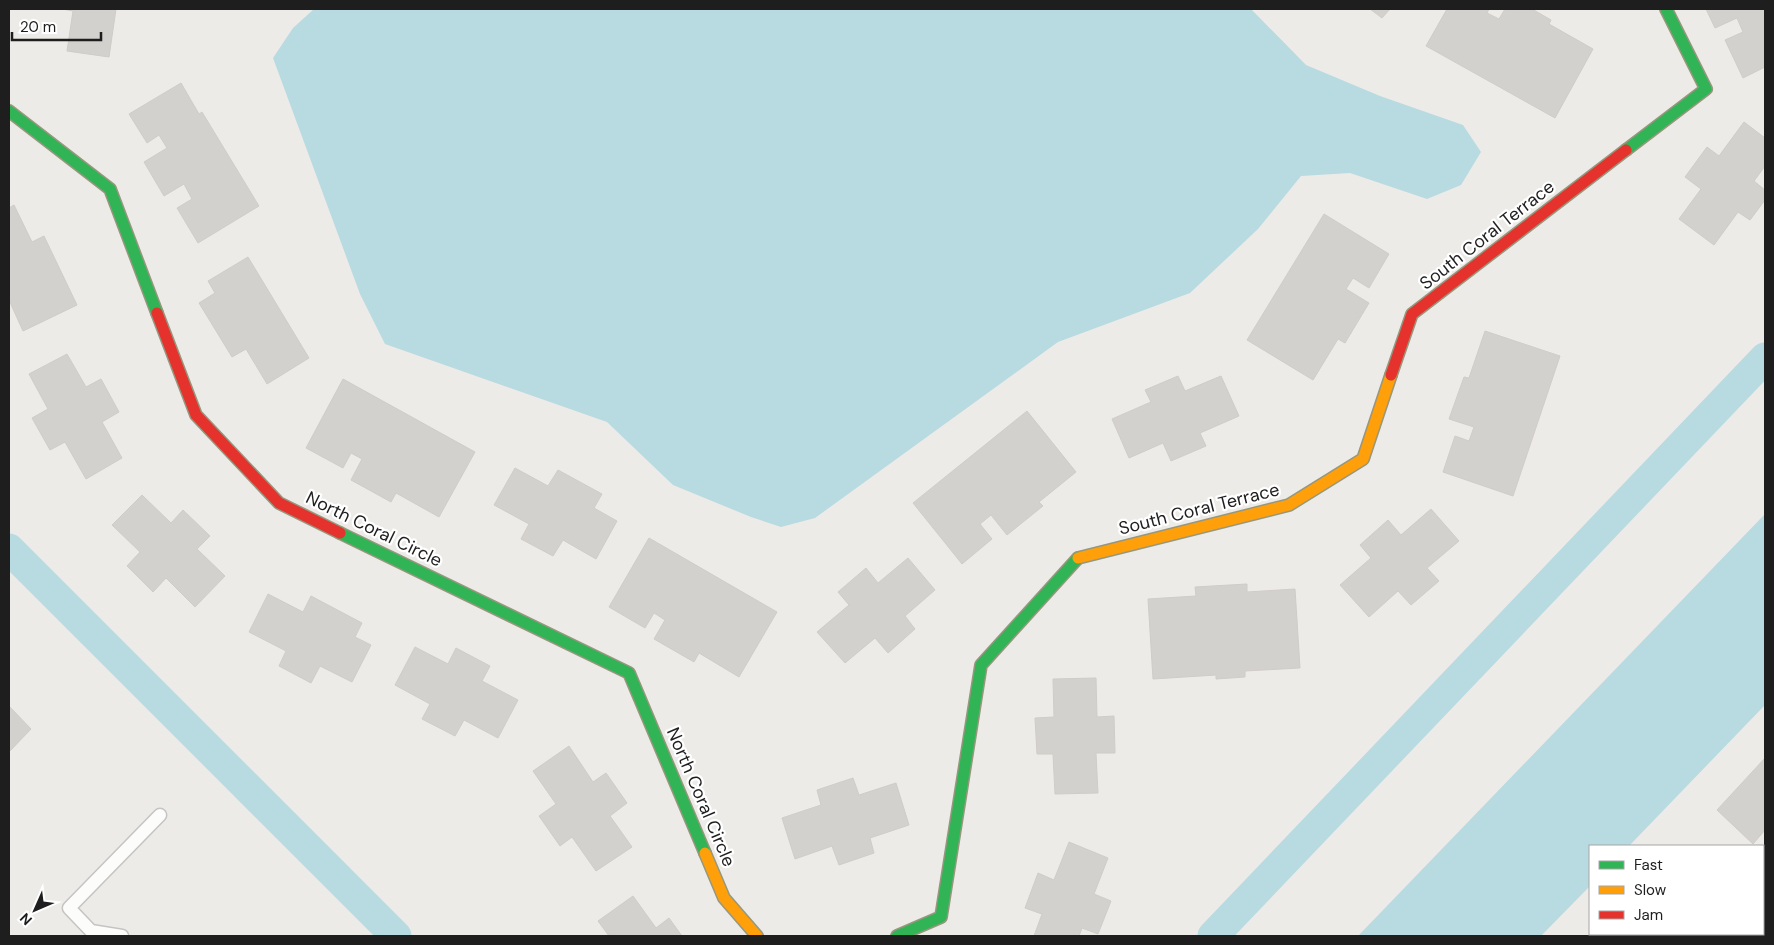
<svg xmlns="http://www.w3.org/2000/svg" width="1774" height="945" font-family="'DM Sans',sans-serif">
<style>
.water{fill:#b8dae1}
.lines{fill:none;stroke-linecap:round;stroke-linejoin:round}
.canal{stroke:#b8dae1;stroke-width:31}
.building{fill:#d3d1ce;stroke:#d0ccc8}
.lane-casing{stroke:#c5c4c3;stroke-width:15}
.fast-casing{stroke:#96977e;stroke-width:14}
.slow-casing{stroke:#96977e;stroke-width:14}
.jam-casing{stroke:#96977e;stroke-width:14}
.lane{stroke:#fcfcfb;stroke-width:12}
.fast{stroke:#30b455;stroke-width:11}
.slow{stroke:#ff9f0a;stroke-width:11}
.jam{stroke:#e5322d;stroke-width:11}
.labels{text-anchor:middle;stroke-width:4.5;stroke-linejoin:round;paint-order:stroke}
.street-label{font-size:18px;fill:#1e1e1e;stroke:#fff}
</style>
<rect width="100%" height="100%" fill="#edebe7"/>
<!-- water -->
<g class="water">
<polygon points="314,9 1251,9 1306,65 1380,96 1463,125 1481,152 1461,185 1427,199 1350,173 1301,176 1258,229 1190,293 1058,342 815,518 781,527 751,517 673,485 607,422 385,344 360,294 273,58 293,28"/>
<polygon points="1765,514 1765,705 1629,846 1590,846 1590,886 1541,936 1358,936"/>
</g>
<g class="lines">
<!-- canal -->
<g class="canal">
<polyline points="9,549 396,936"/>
<polyline points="1213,936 1765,358"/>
</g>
</g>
<!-- building -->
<g class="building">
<polygon points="62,9 116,9 109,57 67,51 73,11"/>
<polygon points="1370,9 1390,9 1382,18"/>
<polygon points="1447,9 1489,9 1487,13 1499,19 1505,9 1532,9 1551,20 1549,24 1593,49 1555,118 1426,46"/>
<polygon points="1706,9 1765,9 1765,67 1743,78 1725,40 1743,32 1737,18 1715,28"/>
<polygon points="181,83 199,114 202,112 259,206 198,243 177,208 192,199 184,184 164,196 144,162 167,148 159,135 147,143 129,114"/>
<polygon points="1744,122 1765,138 1765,166 1754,181 1765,190 1765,200 1750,220 1738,212 1714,245 1679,219 1701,189 1685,177 1707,147 1719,156"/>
<polygon points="14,205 32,242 44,236 77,305 23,331 9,300 9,208"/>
<polygon points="1324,214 1389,254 1369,288 1353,278 1346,289 1369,303 1345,343 1338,339 1313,380 1247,340"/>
<polygon points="248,257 309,358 267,384 246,349 232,357 199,303 215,293 208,281"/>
<polygon points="1485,331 1560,356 1513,496 1443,472 1455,436 1469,441 1474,427 1449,419 1464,377 1469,378"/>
<polygon points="67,354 86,387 101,379 119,412 102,422 122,458 86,479 65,442 50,450 32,418 48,409 29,374"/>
<polygon points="1178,376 1185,391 1221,376 1239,416 1200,433 1206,446 1171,461 1163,443 1129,458 1112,419 1151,402 1145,390"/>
<polygon points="343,379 475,452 439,517 396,493 391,502 351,480 362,459 351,453 343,468 306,448"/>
<polygon points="1027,411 1076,472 1039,502 1043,506 1007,535 991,515 980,524 992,539 962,564 913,503"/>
<polygon points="515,468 548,486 558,470 602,494 594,508 617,521 596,559 563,540 553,556 521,539 529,524 494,505"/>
<polygon points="142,495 171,523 183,510 210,536 197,549 225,576 195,607 166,578 153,592 127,566 140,552 112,525"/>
<polygon points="1431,509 1459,541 1427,568 1439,581 1411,605 1398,591 1369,617 1340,585 1371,558 1360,545 1388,520 1401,535"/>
<polygon points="649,538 777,612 739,677 699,653 694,662 654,639 665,620 654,613 645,628 609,607"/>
<polygon points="908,558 935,590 905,616 915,629 888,653 875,638 845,663 817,632 849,605 838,592 866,568 878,583"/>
<polygon points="1247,584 1247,592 1295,589 1300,668 1245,671 1245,677 1216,679 1216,675 1153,679 1148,599 1196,596 1195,587"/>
<polygon points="268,594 303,612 311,596 362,623 355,637 371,645 352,682 320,666 311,683 279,666 286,651 249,632"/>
<polygon points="415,647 448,664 456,648 490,666 482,681 518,700 498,738 464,720 455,736 422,719 430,704 395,685"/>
<polygon points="1096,678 1097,717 1114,716 1115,753 1096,753 1098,793 1055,794 1053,754 1037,754 1035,718 1054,717 1053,679"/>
<polygon points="9,706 31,729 9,752"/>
<polygon points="569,746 593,782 606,773 627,803 610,816 632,847 596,871 572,837 560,846 539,816 556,804 533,771"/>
<polygon points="1765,758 1765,830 1753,844 1717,810"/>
<polygon points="853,778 859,795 896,783 909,825 870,838 874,853 839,865 832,846 795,859 782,818 821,805 817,790"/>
<polygon points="1069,842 1108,858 1094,894 1111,901 1098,934 1082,928 1079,936 1034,936 1042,914 1025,908 1038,873 1054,880"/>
<polygon points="633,896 656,928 669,918 682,936 609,936 598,921"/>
</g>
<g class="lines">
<!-- lane casing -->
<g class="lane-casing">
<g id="lane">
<polyline points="1757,934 1760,936"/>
<polyline points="122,936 91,931 69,908 160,815"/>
</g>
</g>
<!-- fast casing -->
<g class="fast-casing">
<g id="fast">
<polyline points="9,111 110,189 157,313"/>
<polyline points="1626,150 1706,89 1666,9"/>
<polyline points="340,533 629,673 705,853"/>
<polyline points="897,936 941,917 981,665 1078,558"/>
</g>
</g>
<!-- slow casing -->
<g class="slow-casing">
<g id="slow">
<polyline points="1078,558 1289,505 1363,459 1391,375"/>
<polyline points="705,853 724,898 757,936"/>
</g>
</g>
<!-- jam casing -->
<g class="jam-casing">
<g id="jam">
<polyline points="157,313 196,415 279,503 340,533"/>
<polyline points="1391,375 1412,314 1626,150"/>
</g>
</g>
<!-- lane -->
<use href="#lane" class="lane"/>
<!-- fast -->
<use href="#fast" class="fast"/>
<!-- slow -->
<use href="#slow" class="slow"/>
<!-- jam -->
<use href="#jam" class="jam"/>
</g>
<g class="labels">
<!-- street labels -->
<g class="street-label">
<text transform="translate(1487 235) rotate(-38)" y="6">South Coral Terrace</text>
<text transform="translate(1199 509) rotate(-14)" y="6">South Coral Terrace</text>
<text transform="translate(374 529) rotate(26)" y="6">North Coral Circle</text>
<text transform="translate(701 797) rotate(67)" y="6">North Coral Circle</text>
</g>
</g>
<!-- border -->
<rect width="1774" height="945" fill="none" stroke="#1e1e1e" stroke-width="20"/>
<!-- legend -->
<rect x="1589" y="845" width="175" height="90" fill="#ffffff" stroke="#a5a5a5"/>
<rect x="1599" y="861" width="25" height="8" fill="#30b455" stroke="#a5a5a5"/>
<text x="1634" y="870" font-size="15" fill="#1e1e1e">Fast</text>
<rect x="1599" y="886" width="25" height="8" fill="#ff9f0a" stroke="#a5a5a5"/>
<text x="1634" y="895" font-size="15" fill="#1e1e1e">Slow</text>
<rect x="1599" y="911" width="25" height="8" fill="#e5322d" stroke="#a5a5a5"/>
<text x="1634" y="920" font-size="15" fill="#1e1e1e">Jam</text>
<!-- north arrow -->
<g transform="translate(35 910) rotate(225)" stroke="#ffffff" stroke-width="4" paint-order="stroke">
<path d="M0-4L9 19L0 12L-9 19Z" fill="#1e1e1e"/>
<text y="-8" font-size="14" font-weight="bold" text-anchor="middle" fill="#1e1e1e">N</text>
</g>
<!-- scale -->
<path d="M12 32v8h89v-8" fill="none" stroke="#1e1e1e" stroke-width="2.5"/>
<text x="20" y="32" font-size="15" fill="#1e1e1e" stroke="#ffffff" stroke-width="4" paint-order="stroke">20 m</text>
</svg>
